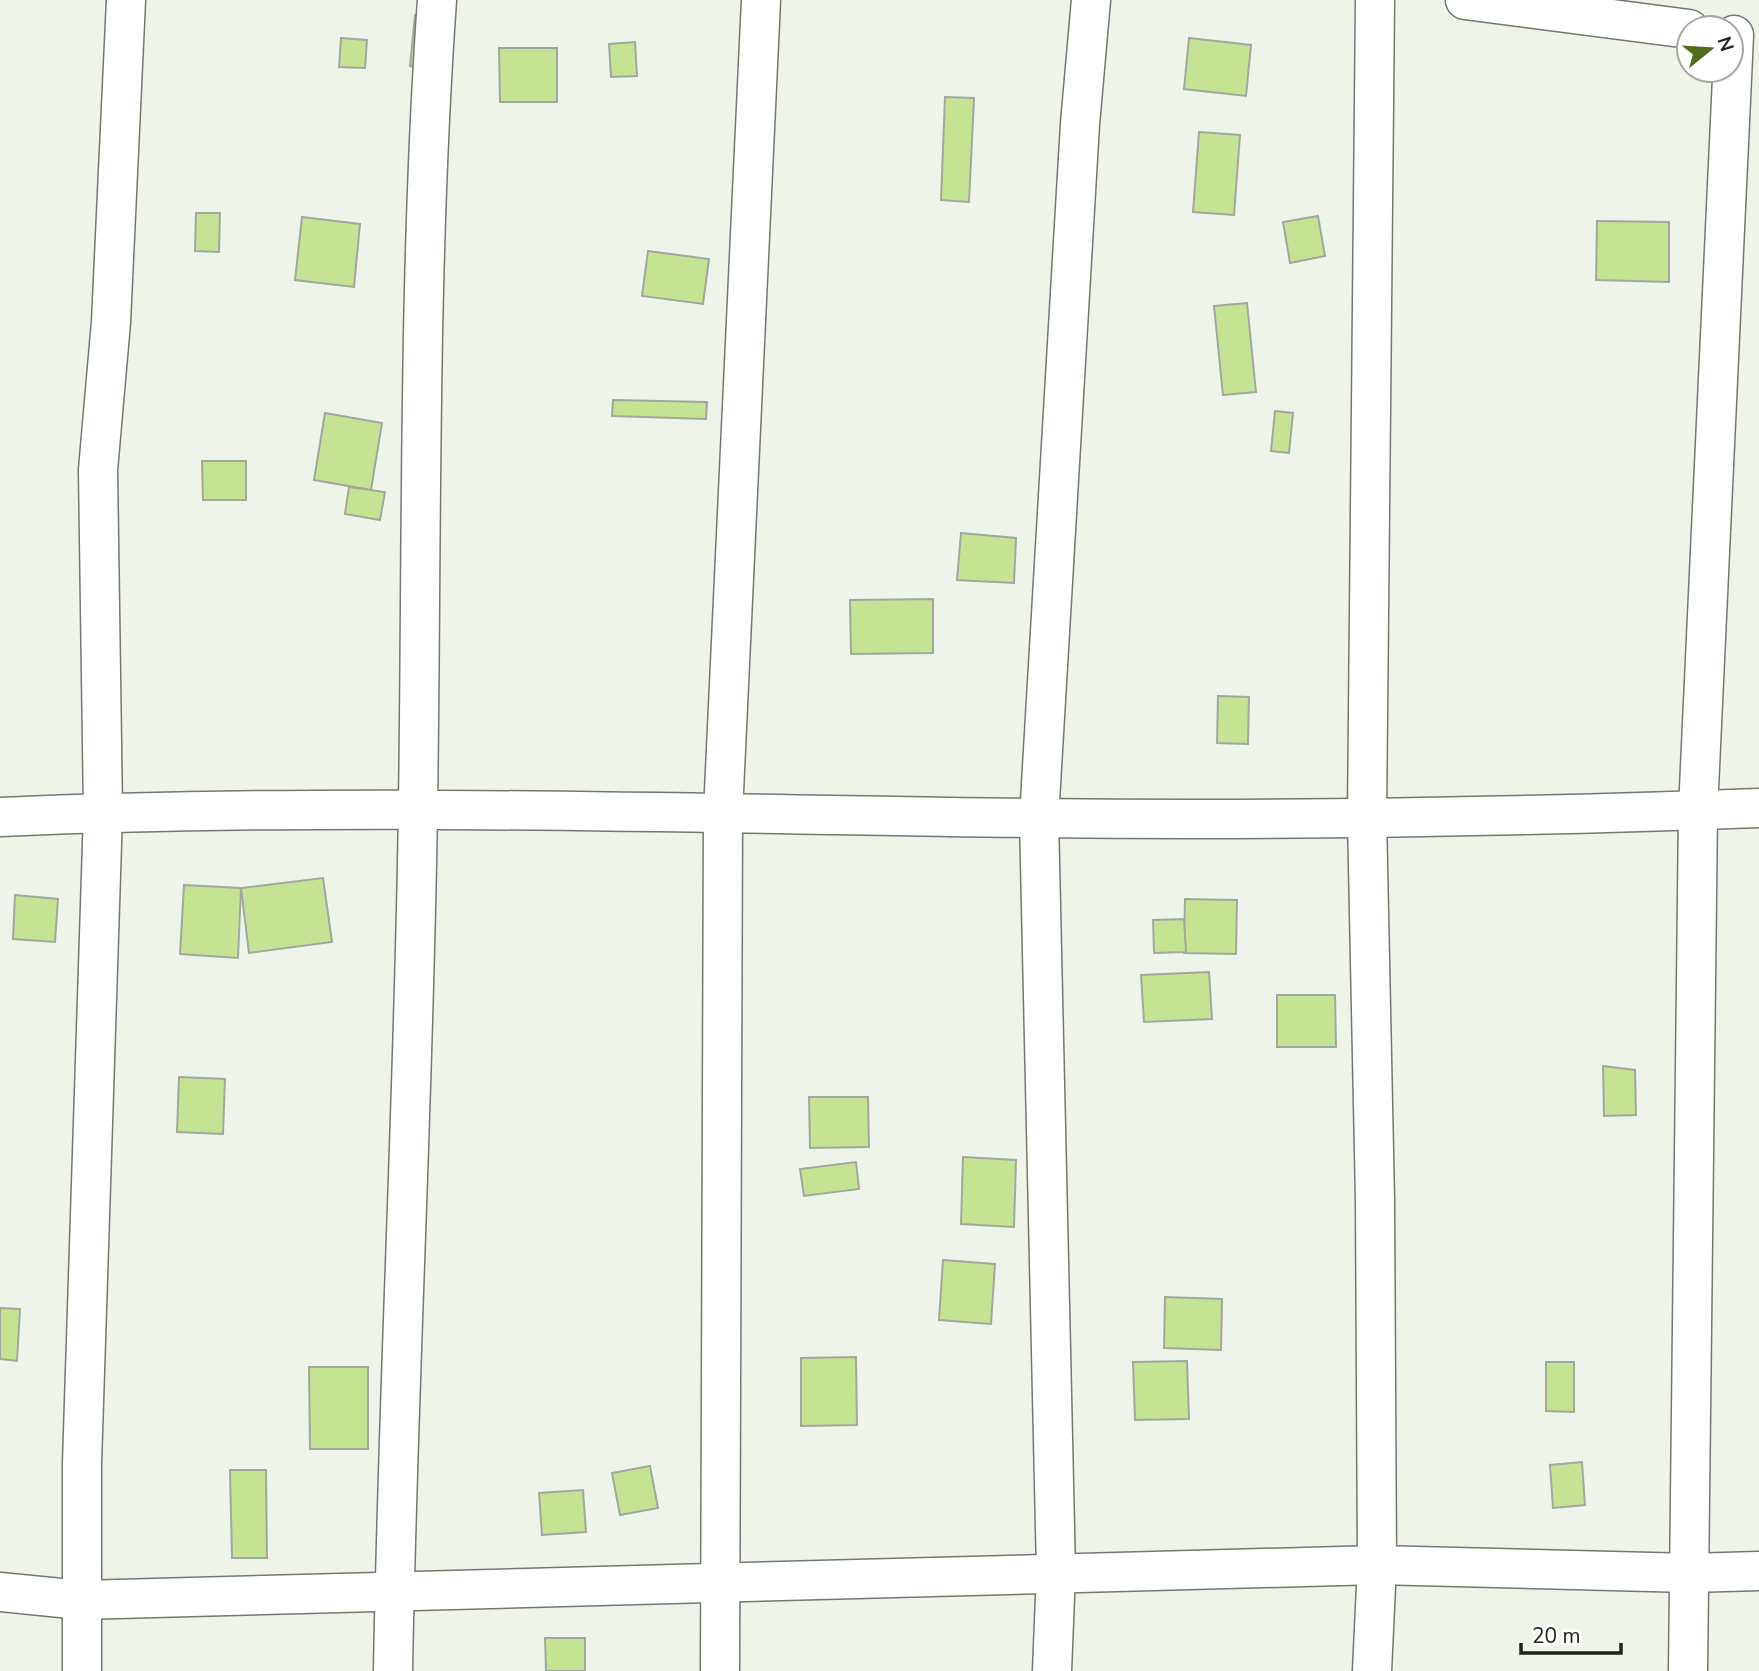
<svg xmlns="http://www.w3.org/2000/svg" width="1759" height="1671" font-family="'Nunito Sans',sans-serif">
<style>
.building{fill:#c4e393;stroke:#a3a79e;stroke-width:2}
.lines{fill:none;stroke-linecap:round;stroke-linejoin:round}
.minor-casing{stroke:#74786f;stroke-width:41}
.minor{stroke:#fff;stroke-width:38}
</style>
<rect width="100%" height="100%" fill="#eff4ea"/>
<!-- building -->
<g class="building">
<polygon points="415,15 433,17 427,68 410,66"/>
<polygon points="341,38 367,40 365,68 339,67"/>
<polygon points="1189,38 1251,45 1246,96 1184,89"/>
<polygon points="635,42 637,76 611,77 609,44"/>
<polygon points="499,48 557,48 557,102 500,102"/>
<polygon points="945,97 974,98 969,202 941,200"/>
<polygon points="1199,132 1240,135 1234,215 1193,212"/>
<polygon points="196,213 220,213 219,252 195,251"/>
<polygon points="1318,216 1325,256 1290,263 1283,222"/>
<polygon points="302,217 360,224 354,287 295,280"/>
<polygon points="1597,221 1669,222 1669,282 1596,280"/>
<polygon points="648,251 709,259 703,304 642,296"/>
<polygon points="1247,303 1256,392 1223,395 1214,306"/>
<polygon points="613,400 707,402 706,419 612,416"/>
<polygon points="1275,411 1293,413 1289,453 1271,451"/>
<polygon points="325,413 382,423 371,490 314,480"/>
<polygon points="202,461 246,461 246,500 203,500"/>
<polygon points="349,487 385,492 380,520 345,514"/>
<polygon points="961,533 1016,538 1014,583 957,580"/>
<polygon points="933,599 933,653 851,654 850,600"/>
<polygon points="1218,696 1249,697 1248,744 1217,743"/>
<polygon points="323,878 332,942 249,953 241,888"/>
<polygon points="184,885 241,888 238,958 180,954"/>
<polygon points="15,895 58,899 55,942 13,939"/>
<polygon points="1185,899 1237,900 1236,954 1184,953"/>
<polygon points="1184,919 1186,952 1154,953 1153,920"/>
<polygon points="1209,972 1212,1019 1144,1022 1141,975"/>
<polygon points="1277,995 1335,995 1336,1047 1277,1047"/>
<polygon points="1603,1066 1635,1070 1636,1115 1604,1116"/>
<polygon points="179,1077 225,1079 223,1134 177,1132"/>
<polygon points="809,1097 868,1097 869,1147 810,1148"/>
<polygon points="963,1157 1016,1160 1014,1227 961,1224"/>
<polygon points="856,1162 859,1189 804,1196 800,1169"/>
<polygon points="943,1260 995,1264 991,1324 939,1320"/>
<polygon points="1165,1297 1222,1299 1221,1350 1164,1348"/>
<polygon points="0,1308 20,1309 17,1361 0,1359"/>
<polygon points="856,1357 857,1425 801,1426 801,1358"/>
<polygon points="1187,1361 1189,1419 1135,1420 1133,1362"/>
<polygon points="1546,1362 1574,1362 1574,1412 1546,1411"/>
<polygon points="309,1367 368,1367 368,1449 310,1449"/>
<polygon points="1582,1462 1585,1505 1553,1508 1550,1465"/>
<polygon points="650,1466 658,1508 620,1515 612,1473"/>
<polygon points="230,1470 266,1470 267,1558 232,1558"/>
<polygon points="583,1490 586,1532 542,1535 539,1493"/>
<polygon points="545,1638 585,1638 585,1671 546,1671"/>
</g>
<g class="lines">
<!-- minor casing -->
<g class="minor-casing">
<g id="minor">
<polyline points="1465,0 1689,29"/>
<path d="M0,817C345,802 689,814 1034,818C1275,821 1518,817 1759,808"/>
<polyline points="0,1592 81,1600 1377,1565 1690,1573 1759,1571"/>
<polyline points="82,1671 82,1464 103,812 98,470 111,322 126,0"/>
<path d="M393,1671C398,1383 414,1094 418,806C422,537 418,268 437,0"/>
<polyline points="720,1671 723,813 761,0"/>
<polyline points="1052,1671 1056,1572 1039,818 1080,124 1091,0"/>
<polyline points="1372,1671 1377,1565 1375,1200 1367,817 1375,0"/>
<polyline points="1688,1671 1698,810 1734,35"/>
</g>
</g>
<!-- minor -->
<use href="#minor" class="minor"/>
</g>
<!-- north arrow -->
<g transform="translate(1710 49) rotate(72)"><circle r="33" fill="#ffffff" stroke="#a7a7a6" stroke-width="2"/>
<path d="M0-5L12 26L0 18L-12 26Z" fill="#526c1e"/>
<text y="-10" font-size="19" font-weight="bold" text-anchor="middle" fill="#222320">N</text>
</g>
<!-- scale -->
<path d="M1521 1643v10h100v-10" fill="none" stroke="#222320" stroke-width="3.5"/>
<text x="1532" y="1643" font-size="21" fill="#222320" stroke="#ffffff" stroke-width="5" paint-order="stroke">20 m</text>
</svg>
